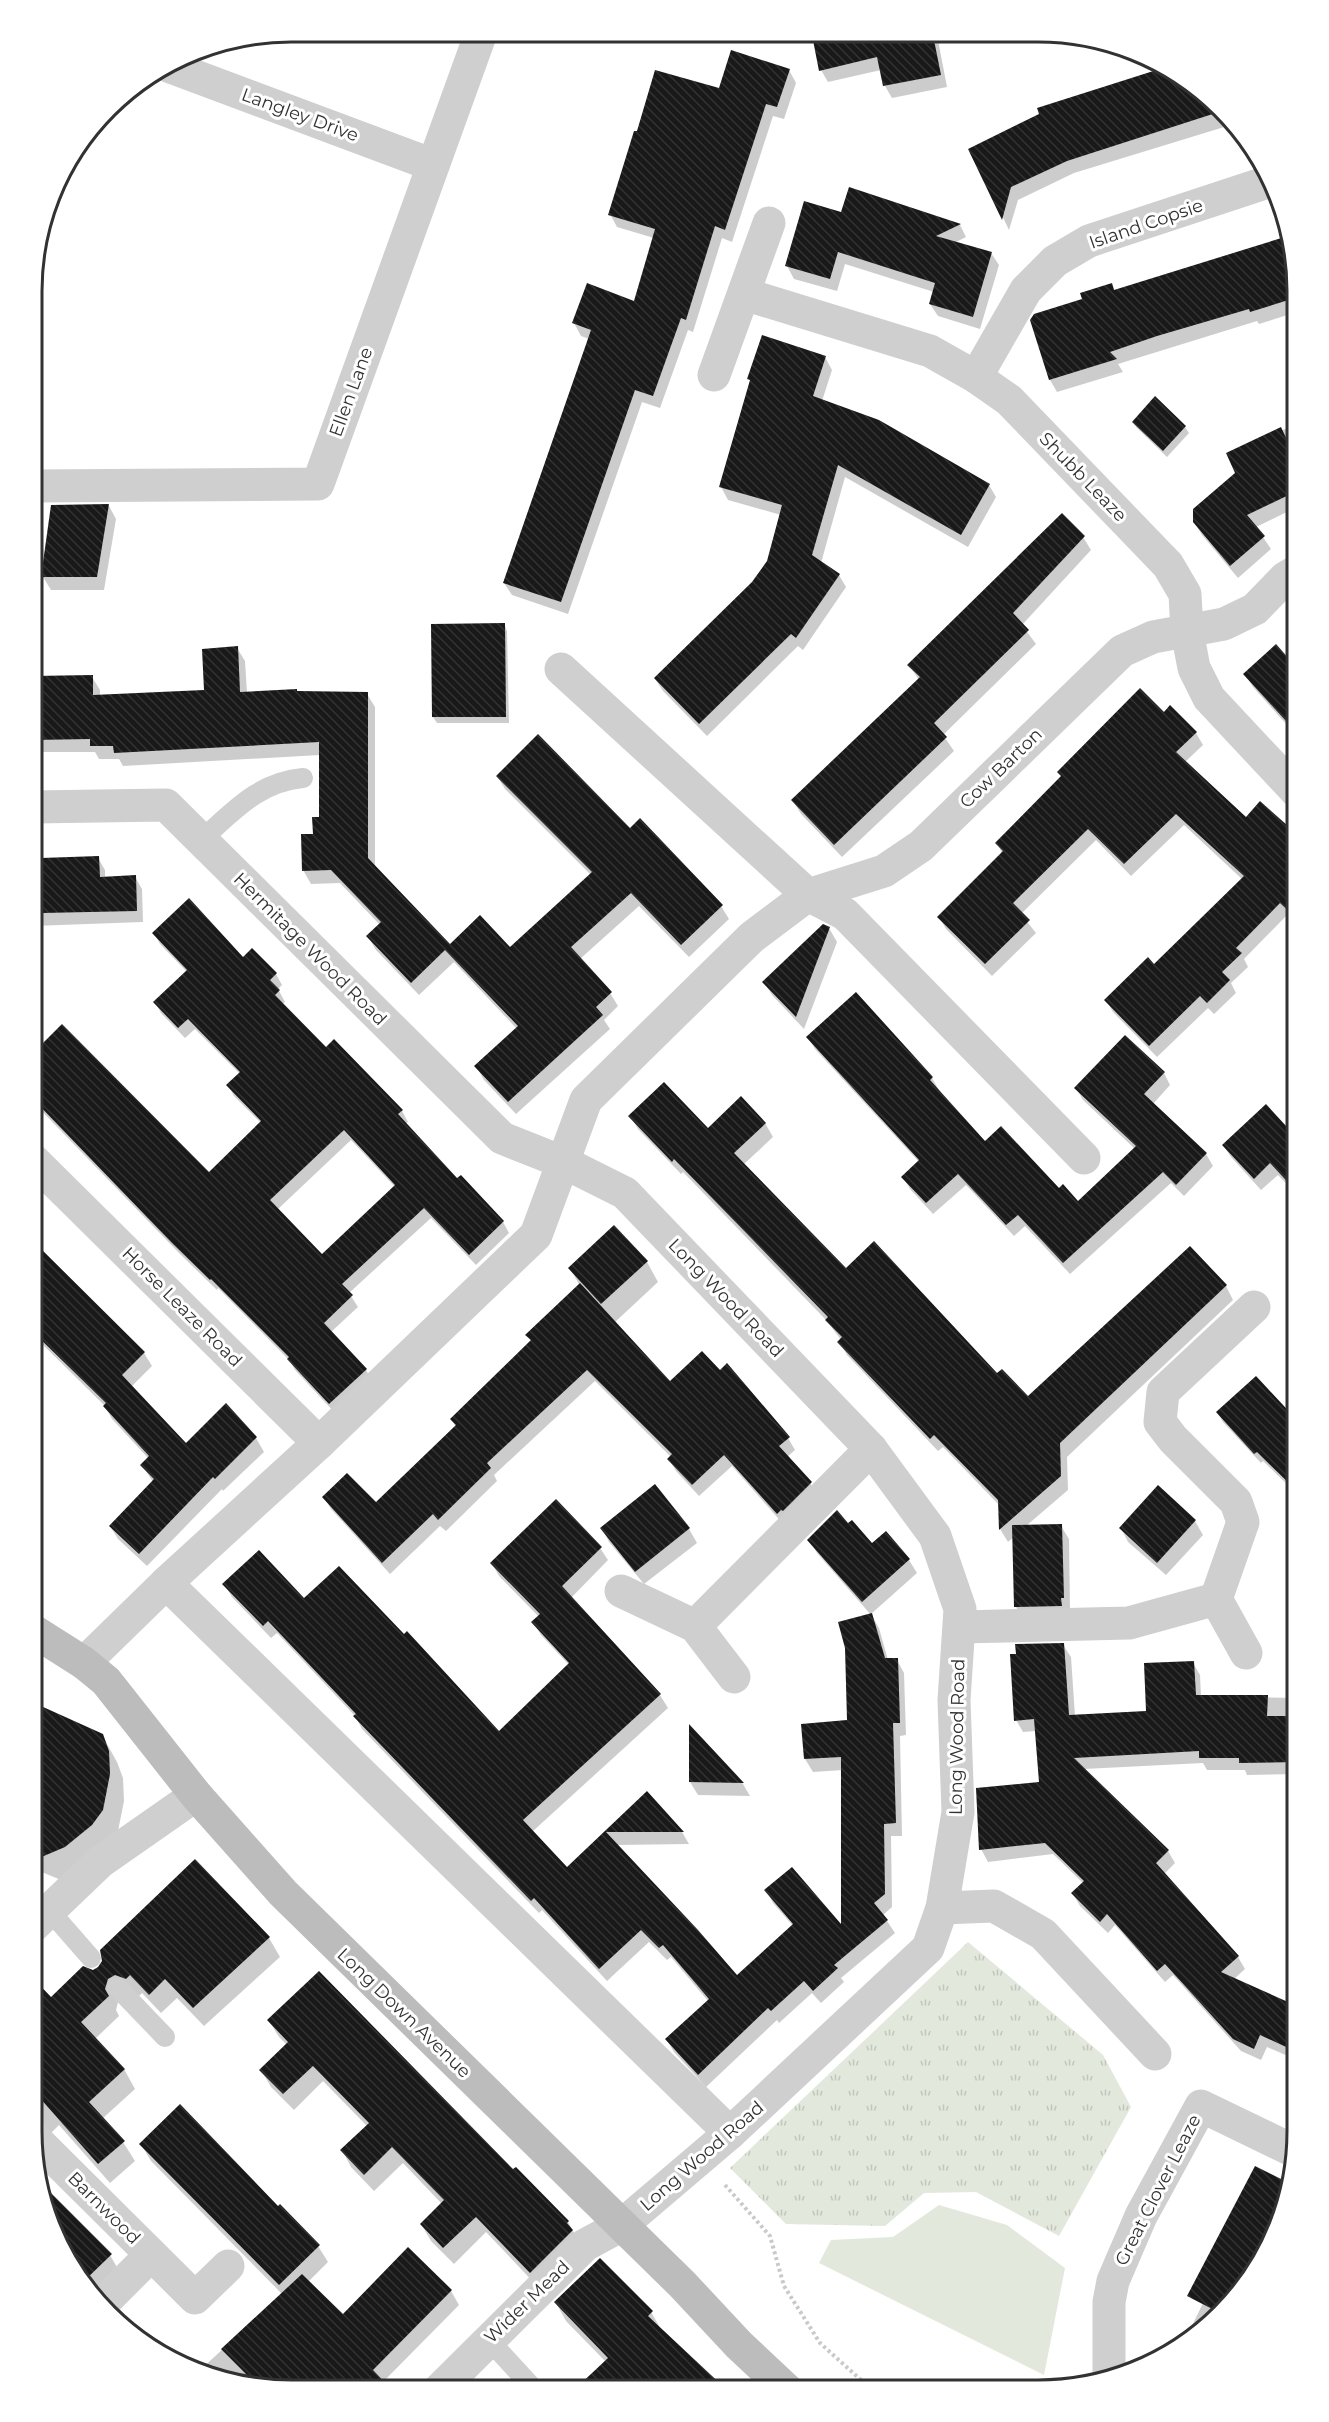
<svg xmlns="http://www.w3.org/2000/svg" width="1329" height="2422" font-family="Montserrat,sans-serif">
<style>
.grass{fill:url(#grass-tufts)}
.green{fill:#e2e8dc}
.shadow{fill:#0003;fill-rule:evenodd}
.building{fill:url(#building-back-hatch);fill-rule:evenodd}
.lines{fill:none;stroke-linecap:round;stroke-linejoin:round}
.path{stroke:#c9c9c9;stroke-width:4;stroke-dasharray:3 3;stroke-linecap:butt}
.lane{stroke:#cfcfcf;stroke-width:20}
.street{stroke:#cfcfcf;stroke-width:33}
.secondary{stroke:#bcbcbc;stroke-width:33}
.labels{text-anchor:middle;stroke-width:6;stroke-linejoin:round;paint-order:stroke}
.street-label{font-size:18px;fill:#323232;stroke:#fff}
.rim{fill:none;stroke:#323232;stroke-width:3}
</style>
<defs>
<pattern id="grass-tufts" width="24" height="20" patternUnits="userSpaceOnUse" patternTransform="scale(1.5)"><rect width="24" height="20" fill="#e2e8dc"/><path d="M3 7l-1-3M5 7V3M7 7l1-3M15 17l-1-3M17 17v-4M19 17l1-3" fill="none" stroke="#c2c7bd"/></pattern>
<pattern id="building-back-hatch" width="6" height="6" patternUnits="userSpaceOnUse" patternTransform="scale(1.5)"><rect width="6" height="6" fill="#191919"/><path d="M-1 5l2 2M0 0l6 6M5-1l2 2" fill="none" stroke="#323232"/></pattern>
</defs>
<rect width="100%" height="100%" fill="#fff"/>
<!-- grass -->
<polygon class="grass" points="968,1942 1103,2055 1131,2107 1059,2236 976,2192 924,2193 885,2226 786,2224 730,2168"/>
<!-- green -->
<polygon class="green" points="939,2205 1007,2225 1065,2268 1044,2375 819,2263 831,2240 893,2237"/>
<!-- shadow -->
<g class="shadow">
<polygon points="813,35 937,35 947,87 892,98 885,86 881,70 828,82 821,70"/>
<polygon points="1166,67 1209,96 1234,124 1074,173 1018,200 1009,230 970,149 1041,115 1039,109"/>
<polygon points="789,70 796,83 784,119 773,116 732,242 722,238 693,332 688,330 660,408 642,402 568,614 512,595 504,583 589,339 581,336 574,323 635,303 654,238 617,227 610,214 720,90"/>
<polygon points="850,189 960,225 966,237 954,243 991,253 999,265 980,329 938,316 930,304 934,292 845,264 837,291 794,279 787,266 842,214"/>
<polygon points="1289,238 1298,291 1297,312 1259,324 1257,321 1118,364 1123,372 1057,392 1050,380 1084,300 1112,285 1115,291"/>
<polygon points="825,357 832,370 822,401 989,485 996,497 968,547 845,477 821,563 839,575 846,587 803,650 798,646 707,736 663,691 655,679 753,583 768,561 781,515 728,500 721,487 751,382 749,379"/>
<polygon points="1133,422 1185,427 1189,433 1167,457 1137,428"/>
<polygon points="1297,426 1297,507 1256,527 1271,549 1238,578 1202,535 1194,522 1271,433"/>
<polygon points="109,506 116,519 104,590 51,590 43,577"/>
<polygon points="1083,537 1091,550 1022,625 1036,644 943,735 954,751 842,857 801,814 793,801 919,680 909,665"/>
<polygon points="504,625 507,631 509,723 437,723 433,717 432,626"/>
<polygon points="1275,646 1297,670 1296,735 1253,687 1245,674"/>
<polygon points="237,648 245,661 247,693 367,694 375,707 375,867 450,946 510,949 591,875 505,789 497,776 630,830 721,906 729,919 689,957 639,906 580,959 610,993 618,1006 604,1020 610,1029 516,1114 484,1080 476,1066 517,1029 454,962 419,995 376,950 368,937 380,925 340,883 311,884 303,870 320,818 320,755 123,766 119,759 99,759 95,752 33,752 33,677 92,677 100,690 100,696 206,691"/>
<polygon points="1164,714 1196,733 1203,745 1185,762 1246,819 1289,829 1297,837 1297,923 1288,914 1244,959 1248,967 1231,983 1236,993 1214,1014 1208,1008 1157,1057 1113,1012 1106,1000 1154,966 1243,880 1184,825 1131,876 1096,840 1021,914 1036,933 992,976 946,929 939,917 1002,853 997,843"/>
<polygon points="98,858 105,870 105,878 135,877 142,889 143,922 33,926 33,860"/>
<polygon points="829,928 837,942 804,1029 772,995 764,982"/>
<path d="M154,933L243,959L276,974L282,985L278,989L285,1002L282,1004L326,1049L402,1111L408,1122L405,1124L457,1181L460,1177L503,1222L509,1233L476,1265L431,1218L349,1293L358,1307L331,1332L366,1370L372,1381L336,1414L295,1370L290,1361L218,1288L217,1290L180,1254L33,1102V1055L62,1026L209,1175L261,1123L234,1096L228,1085L240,1074L195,1029L185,1038L161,1013L155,1002L187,972L160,944ZM351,1140L395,1187L322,1257L277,1210Z"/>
<polygon points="855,995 932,1078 939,1090 938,1091 985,1143 1078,1203 1135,1149 1083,1100 1076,1088 1164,1073 1170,1085 1153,1104 1206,1154 1213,1166 1184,1196 1171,1183 1070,1274 1025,1226 1014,1236 966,1185 933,1214 910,1189 903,1177 919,1162 815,1049 808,1037"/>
<polygon points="1266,1106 1297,1141 1297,1195 1278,1175 1261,1190 1231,1157 1223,1145"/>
<polygon points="630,1116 708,1130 765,1123 773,1137 743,1165 846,1270 1028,1399 1226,1286 1233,1300 1067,1457 1068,1490 1026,1526 1061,1526 1069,1539 1070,1611 1024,1620 1016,1607 1014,1537 1008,1542 1000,1529 1000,1506 943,1447 938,1451 847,1355 839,1342 841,1340 827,1321 683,1172 681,1174 638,1129"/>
<polygon points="33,1243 144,1353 152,1366 131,1387 186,1445 226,1406 256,1438 264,1452 223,1491 222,1489 147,1566 118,1539 110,1526 153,1482 142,1465 148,1458 112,1419 104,1405 41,1343 33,1330"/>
<polygon points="647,1262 658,1282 614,1323 670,1383 788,1438 795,1450 787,1457 810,1483 817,1495 784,1525 732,1466 699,1496 676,1471 669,1459 671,1457 595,1381 494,1475 497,1481 446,1531 440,1526 390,1574 331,1509 324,1497 376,1505 456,1427 451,1419 531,1342 527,1335 580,1286 570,1268"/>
<polygon points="1256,1378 1297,1422 1297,1494 1263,1461 1261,1463 1223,1422 1217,1412"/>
<polygon points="654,1486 689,1529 697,1543 644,1584 609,1542 602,1528"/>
<polygon points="1158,1487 1195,1521 1203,1535 1166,1575 1128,1542 1121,1528"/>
<polygon points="886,1533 909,1560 917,1573 871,1614 879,1628 888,1660 897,1660 904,1673 906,1735 900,1736 902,1836 891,1836 892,1907 883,1915 895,1933 841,1978 844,1982 821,2003 812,1993 779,2023 777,2020 706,2087 674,2052 666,2039 708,2001 671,1957 667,1960 649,1942 607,1981 542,1910 539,1913 362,1729 355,1716 277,1633 271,1638 232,1597 224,1584 304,1600 499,1733 569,1665 541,1635 533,1622 539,1617 499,1576 492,1564 600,1548 608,1560 571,1598 660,1695 668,1708 532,1832 567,1869 647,1793 682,1832 689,1844 616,1845 736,1977 793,1926 773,1903 766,1890 843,1928 843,1770 813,1772 805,1759 848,1721 871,1615 817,1553 809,1540 872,1546"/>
<polygon points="1063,1645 1071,1657 1075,1716 1148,1712 1193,1663 1200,1675 1201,1696 1297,1698 1297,1774 1247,1775 1245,1770 1207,1770 1203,1763 1084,1769 1168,1851 1175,1863 1164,1874 1238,1957 1245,1969 1234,1979 1297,2007 1297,2060 1267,2047 1261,2060 1241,2051 1173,1975 1165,1982 1115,1925 1108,1933 1080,1906 1073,1894 1083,1883 1053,1854 988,1862 981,1849 1041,1783 1036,1731 1023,1732 1016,1720"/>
<polygon points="32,1704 102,1735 117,1762 123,1778 124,1801 117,1836 61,1880 32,1868"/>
<polygon points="691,1728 743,1784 750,1796 698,1795 690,1782"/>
<polygon points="195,1861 269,1938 280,1957 204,2026 177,1998 161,2013 142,1993 137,1998 119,1998 116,2010 119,2016 95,2039 124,2069 135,2089 102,2119 123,2142 135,2161 110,2183 59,2125 47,2137 32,2131 32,1988 36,1984 51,1999 99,1969"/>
<polygon points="269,2021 513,2171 568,2222 577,2238 540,2289 486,2232 454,2264 431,2241 421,2224 442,2204 403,2163 374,2191 351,2167 342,2150 367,2126 323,2081 294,2110 271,2087 261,2070 287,2045 279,2037"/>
<polygon points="141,2144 278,2208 318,2246 328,2262 308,2282 343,2317 451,2291 459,2305 383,2382 389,2389 257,2388 198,2372 282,2294 151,2161"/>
<polygon points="110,2255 118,2269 92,2294 75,2275"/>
<polygon points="1244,2289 1196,2337 1183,2344 1208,2293"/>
<polygon points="556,2303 651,2312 662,2331 725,2390 582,2389 580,2386 606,2362 566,2321"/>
<polygon points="178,2354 194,2371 172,2360"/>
<polygon points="493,2379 504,2389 484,2389"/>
</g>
<!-- building -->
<g class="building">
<polygon points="812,35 933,35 941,75 883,86 877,57 819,71"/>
<polygon points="731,50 790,69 777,107 766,104 725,230 715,226 686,320 681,318 653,396 635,390 561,602 503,583 591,330 572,323 587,283 634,301 655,229 608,215 634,131 637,131 655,70 719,88"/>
<polygon points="1166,67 1209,96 1222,111 1067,161 1011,187 1002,220 968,149 1039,114 1037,108"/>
<polygon points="849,187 961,224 936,236 992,252 973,317 929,304 935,283 838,252 830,279 785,266 804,201 841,212"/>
<polygon points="1288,236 1298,297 1250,312 1249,309 1157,336 1110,352 1117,359 1049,380 1030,320 1034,314 1082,299 1080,293 1112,283 1114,290"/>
<polygon points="762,335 826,356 813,396 879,420 990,484 961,535 838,465 812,555 840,574 796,638 791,634 699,724 654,678 752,582 767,561 782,505 719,487 750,380 747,379"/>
<polygon points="1155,396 1186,426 1163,451 1132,422"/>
<polygon points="1281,427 1297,462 1297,491 1247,515 1265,536 1230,566 1193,522 1193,509 1235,473 1226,453"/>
<polygon points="109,504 97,577 41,577 51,505"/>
<polygon points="1062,513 1085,536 1013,613 1029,630 934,723 947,737 834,845 791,800 920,677 907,665"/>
<polygon points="505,623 506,717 432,717 431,624"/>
<polygon points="1276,644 1297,668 1297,733 1243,674"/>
<polygon points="238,646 240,692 297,689 297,691 368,692 368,858 450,944 480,915 510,947 592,872 496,776 538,734 630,828 640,818 723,905 681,945 631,893 571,947 612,992 596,1007 603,1015 508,1102 474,1066 518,1026 445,950 411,983 366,936 381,922 331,870 302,871 301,834 313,834 312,817 319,817 319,742 114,753 113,746 90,746 90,739 33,740 33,676 93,675 93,695 204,690 202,649"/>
<polygon points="1140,688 1164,712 1170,705 1197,732 1176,752 1246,817 1260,801 1297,834 1297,919 1280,903 1236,948 1242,953 1222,972 1230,980 1207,1003 1200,996 1149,1046 1104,1000 1148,957 1154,964 1244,876 1176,814 1124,864 1088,829 1013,903 1030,920 985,964 937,917 1003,851 995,843 1061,776 1057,772"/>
<polygon points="99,856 100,877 136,875 137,911 42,913 41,858"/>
<path d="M189,898L243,957L252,948L277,973L270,980L280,990L275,995L326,1047L334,1039L403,1110L398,1114L457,1178L461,1175L504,1221L469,1255L424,1208L342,1284L353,1295L324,1323L367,1369L329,1404L287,1359L289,1357L211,1279L210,1280L172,1243L33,1099V1053L62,1024L209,1172L261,1121L226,1085L240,1072L188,1019L178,1028L153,1002L187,970L152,933ZM344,1130L395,1185L322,1254L270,1200Z"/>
<polygon points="823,924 830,927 796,1017 762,982"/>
<polygon points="856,992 933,1077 930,1080 985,1141 1001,1126 1059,1188 1063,1184 1078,1201 1136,1146 1074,1088 1125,1035 1165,1072 1144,1094 1207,1153 1176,1185 1163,1172 1063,1263 1018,1215 1006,1225 958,1174 926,1203 901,1177 919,1160 806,1037"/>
<polygon points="664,1082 708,1128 741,1096 766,1123 734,1153 846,1268 874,1241 997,1373 1002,1369 1028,1396 1190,1246 1227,1285 1060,1443 1061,1476 999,1530 998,1500 934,1435 930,1439 837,1342 842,1337 825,1320 828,1317 674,1159 672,1162 628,1116"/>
<polygon points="1266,1104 1297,1138 1297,1192 1270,1163 1254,1179 1222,1145"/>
<polygon points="614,1225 648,1261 601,1304 568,1268"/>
<polygon points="33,1241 145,1352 122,1375 186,1443 226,1403 257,1437 215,1479 213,1477 139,1554 109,1526 154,1479 140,1465 149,1456 103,1406 106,1403 32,1331"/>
<polygon points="580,1283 670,1381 702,1351 720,1370 727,1363 790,1437 779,1446 812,1482 783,1511 781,1510 777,1514 724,1455 692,1485 667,1459 672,1454 587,1370 487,1463 491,1468 438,1520 433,1514 382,1563 322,1497 347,1473 376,1502 456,1425 450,1419 531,1340 525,1335"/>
<polygon points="1256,1376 1297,1420 1297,1491 1257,1452 1254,1454 1216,1412"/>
<polygon points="655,1484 690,1528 635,1572 600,1528"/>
<polygon points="1158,1485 1196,1520 1157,1563 1119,1528"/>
<polygon points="556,1499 602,1547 562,1586 661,1694 523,1820 567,1867 647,1791 684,1832 606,1832 698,1930 737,1975 793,1924 764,1890 792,1867 841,1924 841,1757 804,1759 801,1724 847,1720 845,1648 838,1622 872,1613 885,1658 898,1658 900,1723 893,1723 896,1823 884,1824 885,1894 874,1903 888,1920 834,1965 838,1968 813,1991 804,1981 771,2011 768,2008 698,2075 665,2039 709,1999 663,1945 659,1948 641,1930 599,1969 534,1898 531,1901 353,1716 356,1714 268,1621 263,1626 222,1584 259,1550 304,1598 339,1566 404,1634 407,1631 499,1731 569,1663 531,1622 540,1614 490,1563"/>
<polygon points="837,1510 848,1523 852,1520 872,1543 886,1531 910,1559 862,1602 807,1540"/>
<polygon points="1062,1524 1064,1598 1061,1598 1062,1606 1014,1607 1012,1525"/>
<polygon points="1064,1643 1069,1715 1146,1711 1144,1663 1194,1661 1196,1695 1268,1695 1267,1716 1297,1716 1297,1762 1239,1763 1239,1758 1199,1758 1199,1751 1074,1758 1169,1850 1156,1863 1239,1956 1221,1972 1297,2006 1297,2052 1260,2035 1254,2049 1233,2039 1165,1964 1157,1971 1107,1914 1100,1922 1071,1893 1084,1881 1045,1843 979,1850 976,1788 1039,1782 1034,1719 1014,1721 1010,1654 1016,1654 1015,1644"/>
<polygon points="32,1702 103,1734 109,1751 110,1774 103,1810 92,1825 65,1847 32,1861"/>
<polygon points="689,1724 744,1783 689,1782"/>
<polygon points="195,1859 270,1937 193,2008 165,1979 149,1995 130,1975 126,1979 115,1975 108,1979 105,1989 109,1996 81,2022 125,2069 89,2102 125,2141 98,2164 32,2089 32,1977 51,1997 83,1966 93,1970 98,1967 102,1961 100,1950"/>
<polygon points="319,1971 513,2169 516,2167 569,2221 567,2223 573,2230 530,2273 476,2217 443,2248 420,2224 444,2200 392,2147 364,2175 340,2150 369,2123 313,2066 283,2094 259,2070 288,2042 267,2020"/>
<polygon points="180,2104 278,2206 280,2204 320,2245 279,2285 139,2144"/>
<polygon points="1255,2166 1289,2183 1278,2230 1244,2289 1220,2313 1187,2296"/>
<polygon points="40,2182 112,2254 82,2283 75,2275 45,2215"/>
<polygon points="408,2247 452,2290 373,2370 391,2389 260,2388 221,2349 302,2274 343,2314"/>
<polygon points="600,2258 653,2311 648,2316 727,2390 575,2389 608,2358 554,2302"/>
</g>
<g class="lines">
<!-- path -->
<polyline class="path" points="725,2185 770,2236 784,2286 820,2343 872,2390"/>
<!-- lane -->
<g class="lane">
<path d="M201,840C233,812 258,782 303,778"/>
<polyline points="49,1910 91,1958"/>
<polyline points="117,1987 165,2037"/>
<polyline points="488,2339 534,2389"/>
</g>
<!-- street -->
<g class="street">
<polyline points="168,66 433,165"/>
<polyline points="744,294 930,351 976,377 1009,400 1168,565 1185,594 1187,631 1194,668 1209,698 1297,792"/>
<polyline points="714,375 769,223"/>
<polyline points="976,377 1026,290 1055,261 1089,241 1271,181"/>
<polyline points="33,486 318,484 481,33"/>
<polyline points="561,669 808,895 845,914 1084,1158"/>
<polyline points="33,807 166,805 502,1138 565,1163 625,1193 871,1449 935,1536 960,1609 954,1700 958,1812 942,1908 928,1948 730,2133 622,2225 585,2245 440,2389"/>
<polyline points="33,1160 319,1443"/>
<polyline points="166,1583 730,2133"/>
<polyline points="621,1591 695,1626 734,1677"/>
<polyline points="695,1626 871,1449"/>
<polyline points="960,1627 1129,1623 1216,1599"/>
<polyline points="1246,1653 1216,1599 1243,1522 1236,1502 1173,1439 1160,1422 1163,1392 1254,1307"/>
<polyline points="84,1663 166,1583 319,1443 536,1235 586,1100 752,937 808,895 884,871 921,846 1122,651 1153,637 1224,624 1255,609 1285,578 1297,571"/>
<polyline points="942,1908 994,1906 1043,1934 1155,2054"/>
<polyline points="32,1927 100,1862 196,1795"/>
<polyline points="32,2136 195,2298 228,2266"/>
<polyline points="102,2304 151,2255"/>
<polyline points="1109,2379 1109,2302 1113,2281 1141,2216 1201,2106 1296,2152"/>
</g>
<!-- secondary -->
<polyline class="secondary" points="32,1630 84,1663 106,1681 196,1795 283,1893 682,2284 739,2345 787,2390"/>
</g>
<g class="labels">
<!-- street labels -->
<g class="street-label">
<text transform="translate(300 115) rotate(20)" y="6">Langley Drive</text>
<text transform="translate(1146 224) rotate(-19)" y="6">Island Copsie</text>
<text transform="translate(351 392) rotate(-70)" y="6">Ellen Lane</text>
<text transform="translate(1083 477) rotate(46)" y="6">Shubb Leaze</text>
<text transform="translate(1001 768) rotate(-44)" y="6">Cow Barton</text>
<text transform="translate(310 949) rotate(45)" y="6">Hermitage Wood Road</text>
<text transform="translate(726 1298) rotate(46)" y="6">Long Wood Road</text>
<text transform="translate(182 1307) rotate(45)" y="6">Horse Leaze Road</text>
<text transform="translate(957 1737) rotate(-89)" y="6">Long Wood Road</text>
<text transform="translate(404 2013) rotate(44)" y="6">Long Down Avenue</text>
<text transform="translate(702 2156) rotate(-41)" y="6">Long Wood Road</text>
<text transform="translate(1158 2190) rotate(-63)" y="6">Great Clover Leaze</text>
<text transform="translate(104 2208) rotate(45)" y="6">Barnwood</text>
<text transform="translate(527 2302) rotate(-44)" y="6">Wider Mead</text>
</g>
</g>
<!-- crop -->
<path d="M0 0H1329V2422H0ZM291 42H1038A249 249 0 0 1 1287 291V2131A249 249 0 0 1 1038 2380H291A249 249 0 0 1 42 2131V291A249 249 0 0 1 291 42Z" fill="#fff" fill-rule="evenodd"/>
<path class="rim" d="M291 42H1038A249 249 0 0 1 1287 291V2131A249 249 0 0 1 1038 2380H291A249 249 0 0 1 42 2131V291A249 249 0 0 1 291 42Z"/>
</svg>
